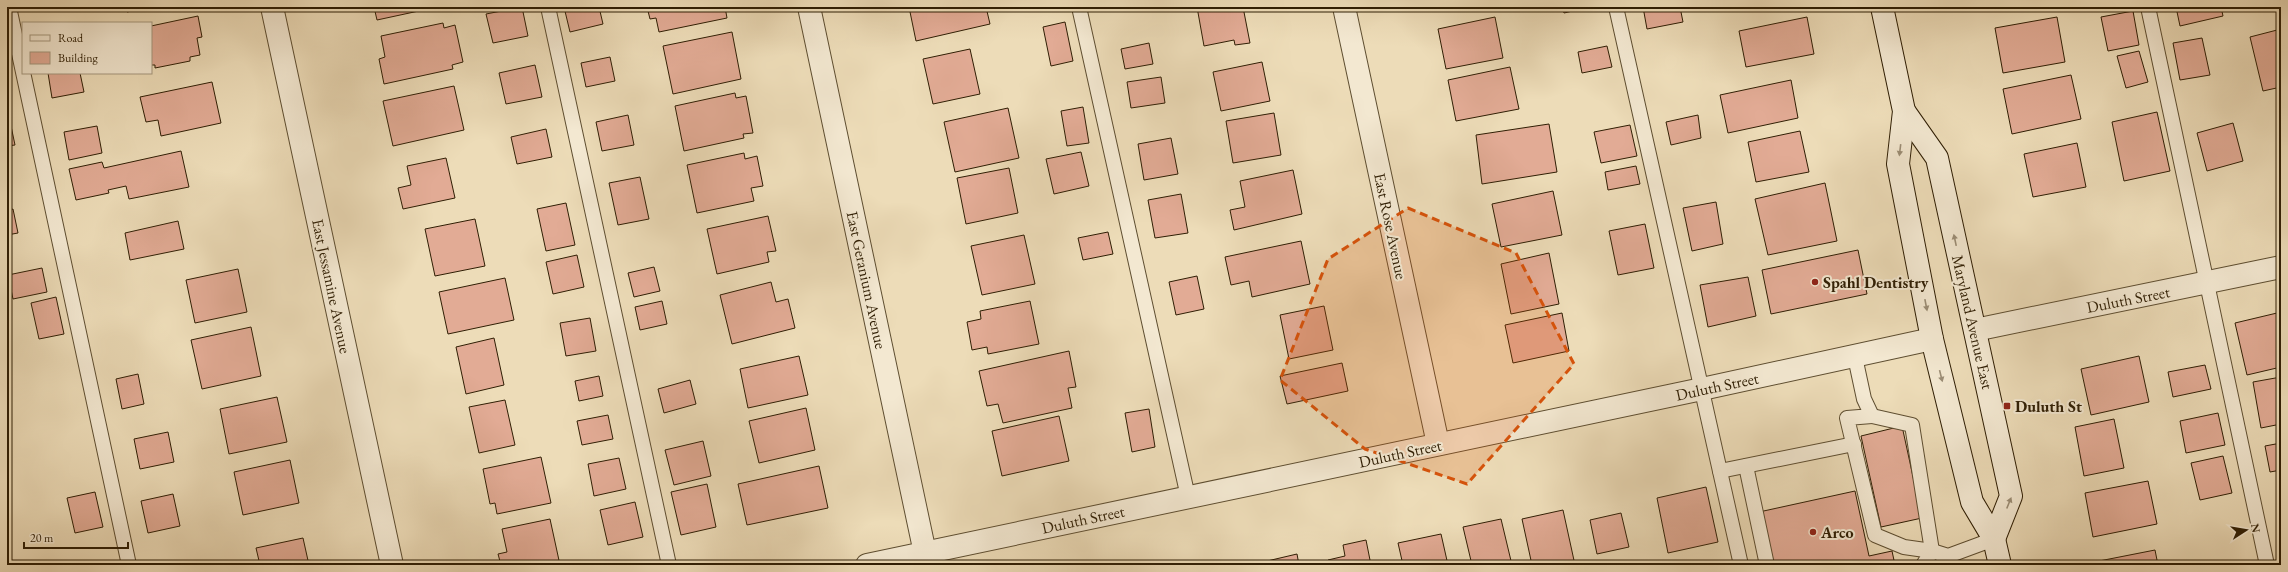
<svg xmlns="http://www.w3.org/2000/svg" width="2288" height="572" font-family="'EB Garamond',serif">
	<rect width="100%" height="100%" fill="#eddcb8"/>
	<filter id="stains"><feTurbulence type="fractalNoise" baseFrequency=".005" numOctaves="4"/><feColorMatrix values="0 0 0 0 .2 0 0 0 0 .09 0 0 0 0 .02 0 0 0 .5 -.17"/></filter>
	<radialGradient id="worn" r=".72"><stop offset=".6" stop-color="#630" stop-opacity="0"/><stop offset="1" stop-color="#630" stop-opacity=".3"/></radialGradient>
	<g fill="#e2ab95" stroke="#2f1e04">
		<polygon points="126,7 151,7 127,12"/>
		<polygon points="374,7 428,7 428,9 377,20"/>
		<polygon points="522,7 528,36 493,43 486,14"/>
		<polygon points="564,7 599,7 603,24 570,32"/>
		<polygon points="647,7 725,7 727,18 659,32 656,18 650,19"/>
		<polygon points="909,7 986,7 990,24 916,41"/>
		<polygon points="1197,7 1243,7 1250,43 1235,45 1234,40 1204,46"/>
		<polygon points="1562,7 1590,7 1564,13"/>
		<polygon points="1643,7 1680,7 1683,22 1647,29"/>
		<polygon points="2176,7 2221,7 2223,16 2180,26"/>
		<polygon points="2133,11 2139,45 2108,51 2101,17"/>
		<polygon points="198,16 202,37 197,38 200,55 190,57 190,61 155,68 155,65 151,65 151,26"/>
		<polygon points="1495,17 1503,58 1446,69 1438,29"/>
		<polygon points="1807,17 1814,54 1746,67 1739,31"/>
		<polygon points="2057,17 2065,62 2003,73 1995,28"/>
		<polygon points="1065,22 1073,61 1051,66 1043,27"/>
		<polygon points="443,23 444,28 455,25 463,62 452,65 453,69 384,84 379,59 385,57 381,36"/>
		<polygon points="2281,29 2281,87 2263,91 2250,37"/>
		<polygon points="732,32 741,79 673,94 663,46"/>
		<polygon points="2202,38 2210,75 2180,80 2173,43"/>
		<polygon points="1149,43 1153,64 1125,69 1121,49"/>
		<polygon points="1607,46 1612,67 1582,73 1578,52"/>
		<polygon points="970,49 980,94 933,104 923,59"/>
		<polygon points="2139,51 2148,82 2126,88 2117,56"/>
		<polygon points="610,57 615,81 586,87 581,63"/>
		<polygon points="1262,62 1270,101 1221,111 1213,72"/>
		<polygon points="535,65 542,97 506,104 499,73"/>
		<polygon points="1510,67 1519,109 1456,121 1448,80"/>
		<polygon points="48,73 80,73 84,92 52,98"/>
		<polygon points="2071,75 2081,119 2012,134 2003,89"/>
		<polygon points="1161,77 1165,103 1131,108 1127,82"/>
		<polygon points="1791,80 1798,118 1728,133 1720,95"/>
		<polygon points="212,82 221,123 161,136 158,120 146,122 140,97"/>
		<polygon points="454,86 464,130 393,146 383,101"/>
		<polygon points="735,93 736,98 746,96 753,133 743,134 744,138 684,151 675,106"/>
		<polygon points="1083,107 1089,143 1067,146 1061,111"/>
		<polygon points="1008,108 1019,158 955,172 944,122"/>
		<polygon points="2157,112 2170,171 2124,181 2112,122"/>
		<polygon points="1274,113 1281,155 1233,163 1226,121"/>
		<polygon points="628,115 634,145 602,151 596,122"/>
		<polygon points="1698,115 1701,138 1671,145 1666,122"/>
		<polygon points="2233,123 2243,161 2207,171 2197,133"/>
		<polygon points="1549,124 1557,172 1482,184 1476,135"/>
		<polygon points="1630,125 1637,156 1601,163 1594,132"/>
		<polygon points="11,126 15,145 7,146 7,127"/>
		<polygon points="97,126 102,153 69,160 64,132"/>
		<polygon points="546,129 552,157 517,164 511,137"/>
		<polygon points="1800,131 1809,172 1756,182 1748,142"/>
		<polygon points="1171,138 1178,174 1144,180 1138,144"/>
		<polygon points="2077,143 2086,187 2033,197 2024,154"/>
		<polygon points="181,151 189,187 129,199 126,186 108,190 109,193 76,200 69,169 102,162 104,168"/>
		<polygon points="1081,152 1089,186 1054,194 1046,159"/>
		<polygon points="744,153 745,159 757,156 763,186 751,188 754,201 697,213 687,165"/>
		<polygon points="446,158 455,198 403,209 398,188 411,185 407,166"/>
		<polygon points="1636,166 1640,184 1608,190 1605,172"/>
		<polygon points="1009,168 1018,213 966,224 957,178"/>
		<polygon points="1293,170 1302,214 1234,230 1230,210 1245,207 1240,181"/>
		<polygon points="640,177 649,219 618,225 609,183"/>
		<polygon points="1825,183 1837,241 1768,255 1755,199"/>
		<polygon points="1553,191 1562,235 1501,247 1492,204"/>
		<polygon points="1181,194 1188,233 1155,238 1148,200"/>
		<polygon points="1716,202 1723,244 1692,251 1683,208"/>
		<polygon points="566,203 575,245 546,251 537,209"/>
		<polygon points="13,209 18,233 7,235 7,211"/>
		<polygon points="768,216 776,251 767,252 769,262 717,274 707,229"/>
		<polygon points="475,219 485,266 435,276 425,229"/>
		<polygon points="178,221 184,249 130,260 125,233"/>
		<polygon points="1645,224 1654,268 1618,275 1609,231"/>
		<polygon points="1108,232 1113,254 1083,260 1078,238"/>
		<polygon points="1024,235 1035,284 982,295 971,246"/>
		<polygon points="1301,241 1310,284 1252,297 1249,281 1231,285 1225,257"/>
		<polygon points="1858,250 1867,294 1771,314 1762,270"/>
		<polygon points="1549,253 1559,304 1511,314 1501,264"/>
		<polygon points="577,255 584,287 553,294 546,262"/>
		<polygon points="654,267 660,291 634,297 628,273"/>
		<polygon points="42,268 47,292 13,299 8,275"/>
		<polygon points="238,269 247,312 195,323 186,280"/>
		<polygon points="1197,276 1204,309 1176,315 1169,282"/>
		<polygon points="1748,277 1756,316 1708,327 1700,285"/>
		<polygon points="505,278 514,320 448,334 439,292"/>
		<polygon points="771,282 776,302 788,299 795,328 732,344 720,295"/>
		<polygon points="56,297 64,334 39,339 31,303"/>
		<polygon points="662,301 667,324 640,330 635,307"/>
		<polygon points="1030,301 1039,344 988,354 987,347 972,350 967,322 981,319 980,311"/>
		<polygon points="1324,306 1333,350 1289,359 1280,315"/>
		<polygon points="1562,313 1569,351 1513,363 1505,325"/>
		<polygon points="2277,313 2281,330 2281,367 2247,375 2235,323"/>
		<polygon points="590,318 596,351 566,356 560,323"/>
		<polygon points="251,327 261,376 202,389 191,340"/>
		<polygon points="494,338 504,385 466,394 456,347"/>
		<polygon points="1069,351 1076,387 1068,388 1072,408 1003,423 998,404 987,406 979,371"/>
		<polygon points="799,356 808,395 748,408 740,369"/>
		<polygon points="2139,356 2149,402 2091,415 2081,369"/>
		<polygon points="1342,363 1348,391 1287,404 1280,376"/>
		<polygon points="2205,365 2211,389 2173,397 2168,372"/>
		<polygon points="138,374 144,404 122,409 116,379"/>
		<polygon points="599,376 603,396 579,401 575,381"/>
		<polygon points="2281,377 2281,424 2261,428 2253,382"/>
		<polygon points="690,380 696,404 664,413 658,389"/>
		<polygon points="277,397 287,442 229,454 220,409"/>
		<polygon points="505,400 515,445 479,453 469,407"/>
		<polygon points="806,408 815,450 759,463 749,421"/>
		<polygon points="1149,409 1155,447 1132,452 1125,413"/>
		<polygon points="2218,413 2225,445 2186,453 2180,421"/>
		<polygon points="608,415 613,439 582,445 577,421"/>
		<polygon points="1059,416 1069,461 1002,476 992,431"/>
		<polygon points="2114,419 2124,468 2084,476 2075,427"/>
		<polygon points="1902,426 1922,518 1881,527 1861,436"/>
		<polygon points="168,432 174,462 140,469 134,439"/>
		<polygon points="703,441 711,476 674,485 665,450"/>
		<polygon points="2281,443 2281,470 2270,472 2265,446"/>
		<polygon points="2223,456 2232,493 2200,500 2191,463"/>
		<polygon points="541,457 551,503 497,514 495,503 490,504 483,469"/>
		<polygon points="619,458 626,489 594,496 588,464"/>
		<polygon points="290,460 299,503 243,515 234,472"/>
		<polygon points="819,466 828,508 747,525 738,484"/>
		<polygon points="2148,481 2157,524 2093,537 2085,493"/>
		<polygon points="707,484 716,527 681,535 671,492"/>
		<polygon points="1706,487 1718,542 1668,553 1657,498"/>
		<polygon points="1855,491 1869,556 1892,551 1895,565 1770,565 1759,512"/>
		<polygon points="95,492 103,527 75,533 67,498"/>
		<polygon points="173,494 180,526 148,533 141,501"/>
		<polygon points="635,502 643,537 608,545 600,510"/>
		<polygon points="1563,510 1575,565 1532,565 1522,519"/>
		<polygon points="1621,513 1629,547 1597,554 1590,520"/>
		<polygon points="550,519 560,565 501,565 498,554 507,552 502,529"/>
		<polygon points="1501,519 1512,565 1472,565 1463,527"/>
		<polygon points="1441,534 1448,565 1403,565 1398,543"/>
		<polygon points="303,538 309,565 260,565 256,548"/>
		<polygon points="1366,540 1371,565 1329,565 1328,560 1345,556 1343,545"/>
		<polygon points="2155,550 2158,565 2089,565 2089,563"/>
		<polygon points="1297,554 1299,565 1263,565 1263,562"/>
	</g>
	<g fill="none" stroke-linecap="round" stroke-linejoin="round">
		<g stroke="#5e4e31" stroke-width="16">
			<g id="lane">
				<polyline points="9,7 129,565"/>
				<polyline points="548,7 669,565"/>
				<polyline points="1079,7 1188,497"/>
				<polyline points="1616,7 1741,565"/>
				<polyline points="2148,7 2267,565"/>
				<polyline points="1855,357 1864,399 1872,416 1847,418 1875,535 1904,547 1932,551 1948,556 1994,539"/>
				<polyline points="1872,416 1912,425 1932,551 1923,565"/>
				<polyline points="1746,466 1767,565"/>
				<polyline points="1720,471 1854,444"/>
			</g>
		</g>
		<g stroke="#5e4e31" stroke-width="24">
			<g id="street">
				<polyline points="272,7 392,565"/>
				<polyline points="809,7 925,553"/>
				<polyline points="1344,7 1438,444"/>
				<polyline points="1975,330 2281,267"/>
				<polyline points="867,565 1702,389 1932,339"/>
			</g>
		</g>
		<g stroke="#2f1e04" stroke-width="24">
			<g id="secondary">
				<polyline points="1882,7 1904,111 1898,164 1932,339 1972,502 1994,539 2000,565"/>
				<polyline points="1904,111 1937,158 2011,496 1994,539"/>
			</g>
		</g>
		<use href="#lane" stroke="#f3e8d1" stroke-width="14"/>
		<use href="#street" stroke="#f3e8d1" stroke-width="22"/>
		<use href="#secondary" stroke="#f3e8d1" stroke-width="22"/>
	</g>
	<defs><path id="oneway-solid" d="M-6-.8H1V-3.2L6.5 0L1 3.2V.8H-6Z"/></defs>
	<g fill="#9b8d75">
		<use href="#oneway-solid" transform="translate(1900 150) rotate(97)"/>
		<use href="#oneway-solid" transform="translate(1955 240) rotate(-102)"/>
		<use href="#oneway-solid" transform="translate(1926 305) rotate(79)"/>
		<use href="#oneway-solid" transform="translate(1941 376) rotate(76)"/>
		<use href="#oneway-solid" transform="translate(2009 503) rotate(-68)"/>
	</g>
	<path fill="#d6530b" fill-opacity="0.2" stroke="#d6530b" stroke-width="3" stroke-dasharray="8 5" stroke-linejoin="round" d="M1408,208L1516,253L1574,364L1467,484L1365,449L1280,380L1328,259Z"/>
	<g fill="#8f2418" stroke="#f3e8d1" stroke-width="1.5">
		<circle cx="1815" cy="282" r="4"/>
		<rect x="2003" y="402" width="8" height="8" rx="2"/>
		<circle cx="1813" cy="532" r="4"/>
	</g>
	<g text-anchor="middle" stroke-width="4" stroke-linejoin="round" paint-order="stroke">
		<g font-size="16" fill="#2f1e04" stroke="#f3e8d1">
			<text transform="translate(1391 226) rotate(78)" y="6">East Rose Avenue</text>
			<text transform="translate(867 280) rotate(78)" y="6">East Geranium Avenue</text>
			<text transform="translate(332 286) rotate(78)" y="6">East Jessamine Avenue</text>
			<text transform="translate(2128 299) rotate(-11)" y="6">Duluth Street</text>
			<text transform="translate(1973 322) rotate(77)" y="6">Maryland Avenue East</text>
			<text transform="translate(1717 386) rotate(-12)" y="6">Duluth Street</text>
			<text transform="translate(1400 453) rotate(-12)" y="6">Duluth Street</text>
			<text transform="translate(1083 519) rotate(-12)" y="6">Duluth Street</text>
		</g>
		<g font-size="16" font-weight="bold" fill="#2f1e04" stroke="#f3e8d1" text-anchor="start">
			<text x="1823" y="288">Spahl Dentistry</text>
			<text x="2015" y="412">Duluth St</text>
			<text x="1821" y="538">Arco</text>
		</g>
	</g>
	<rect width="2288" height="572" fill="none" stroke="#eddcb8" stroke-width="24"/>
	<rect x="8" y="8" width="2272" height="556" fill="none" stroke="#2f1e04" stroke-width="2"/>
	<rect x="12" y="12" width="2264" height="548" fill="none" stroke="#2f1e04"/>
	<rect x="22" y="22" width="130" height="52" fill="#f3e8d1" stroke="#a5977f"/>
	<rect x="30" y="35" width="20" height="6" fill="#f3e8d1" stroke="#a5977f"/>
	<text x="58" y="42" font-size="12" fill="#2f1e04">Road</text>
	<rect x="30" y="52" width="20" height="12" fill="#e2ab95" stroke="#a5977f"/>
	<text x="58" y="62" font-size="12" fill="#2f1e04">Building</text>
	<g transform="translate(2246 530) rotate(78)" stroke="#f3e8d1" stroke-width="3" paint-order="stroke">
	<path d="M0-3L7 15L0 10L-7 15Z" fill="#2f1e04"/>
	<text y="-6" font-size="11" font-weight="bold" text-anchor="middle" fill="#2f1e04">N</text>
	</g>
	<path d="M24 542v6h104v-6" fill="none" stroke="#2f1e04" stroke-width="2"/>
	<text x="30" y="542" font-size="12" fill="#2f1e04" stroke="#f3e8d1" stroke-width="3" paint-order="stroke">20 m</text>
	<rect width="100%" height="100%" filter="url(#stains)"/>
	<rect width="100%" height="100%" fill="url(#worn)"/>
</svg>
